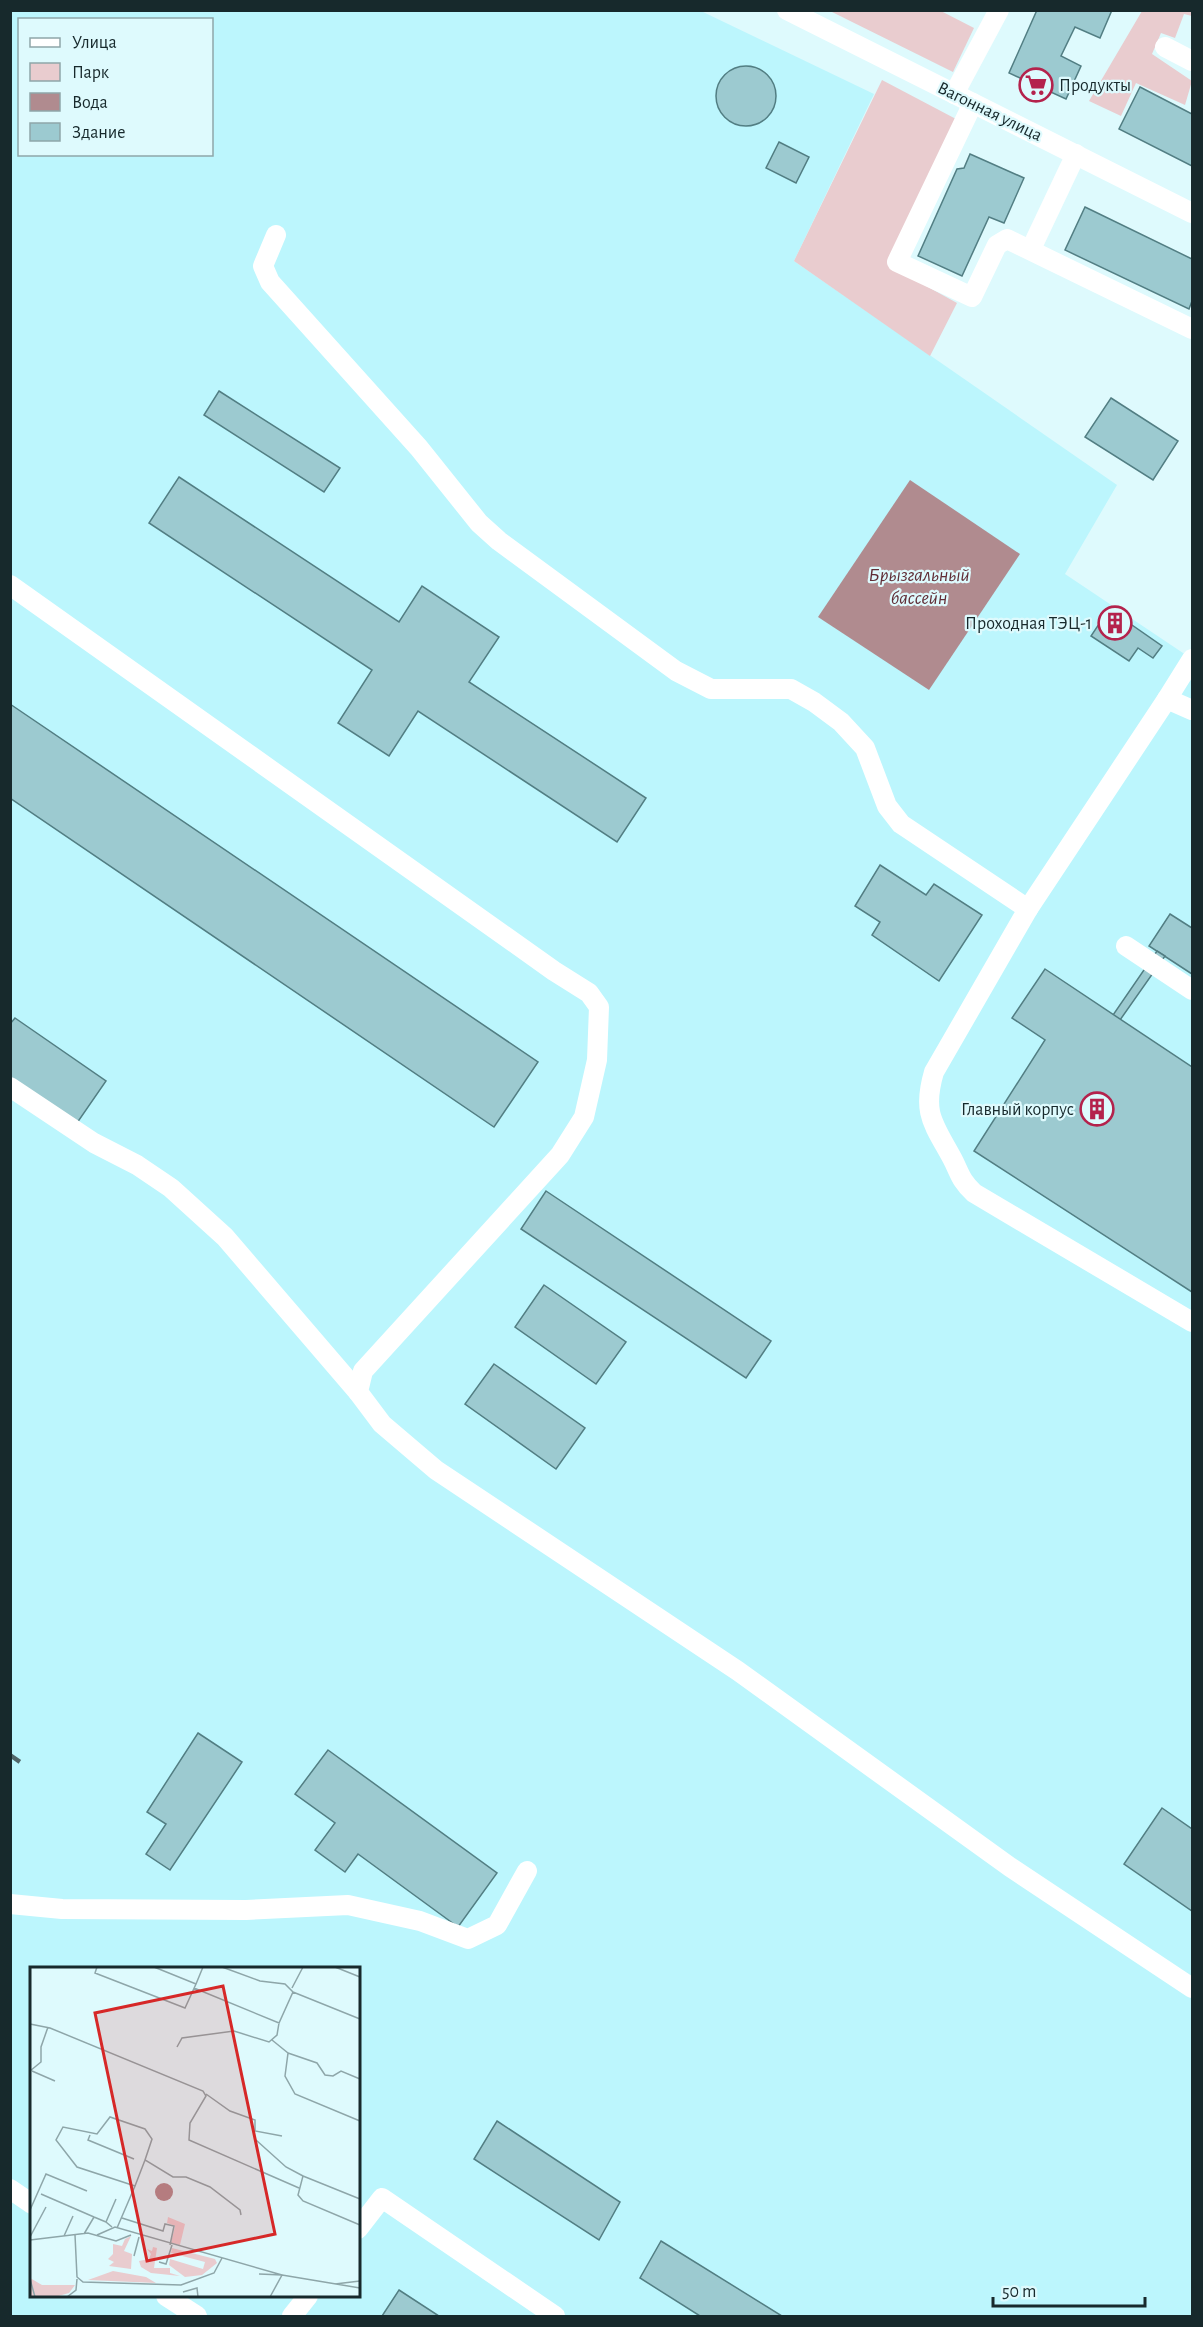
<svg xmlns="http://www.w3.org/2000/svg" width="1203" height="2327" font-family="'Alegreya Sans',sans-serif">
	<rect width="100%" height="100%" fill="#defafd"/>
	<path fill="#bcf6fd" fill-rule="evenodd" d="M11,11H701L874,94L794,261L1117,485L1065,574L1192,659V2316H11ZM20,20H212V154H20ZM32,1968H358V2296H32Z"/>
	<g fill="#e9cccf">
		<polygon points="830,11 941,11 974,28 953,72"/>
		<polygon points="1142,11 1192,11 1192,16 1184,14 1175,38 1161,33 1152,54 1192,81 1185,105 1136,83 1121,116 1089,101"/>
		<polygon points="882,80 956,119 890,266 957,303 930,356 794,261"/>
	</g>
	<polygon fill="#b08b8f" points="910,480 1020,554 929,690 818,617"/>
	<g fill="#9ccad0" stroke="#527e83" stroke-width="1.5">
		<polygon points="1037,10 1112,10 1100,38 1075,27 1061,56 1081,66 1066,99 1009,73"/>
		<circle cx="746" cy="96" r="30"/>
		<polygon points="1140,87 1192,114 1192,166 1119,129"/>
		<polygon points="779,142 809,157 796,183 766,168"/>
		<polygon points="970,154 1024,178 1004,223 989,217 962,276 918,256 957,169 964,168"/>
		<polygon points="1085,207 1192,259 1192,301 1189,309 1065,250"/>
		<polygon points="219,391 340,468 324,492 204,415"/>
		<polygon points="1111,398 1178,441 1153,480 1085,437"/>
		<polygon points="179,477 399,622 422,586 499,637 469,682 646,798 617,842 418,711 389,756 338,723 372,670 149,523"/>
		<polygon points="1109,609 1162,646 1153,658 1138,648 1129,661 1091,636"/>
		<polygon points="10,704 538,1062 494,1127 10,798"/>
		<polygon points="880,865 926,895 934,884 982,915 939,981 872,935 880,922 855,906"/>
		<polygon points="1170,914 1192,928 1192,974 1149,946"/>
		<polygon points="1157,951 1165,956 1120,1020 1113,1015"/>
		<polygon points="1045,969 1192,1067 1192,1292 974,1151 1045,1040 1012,1018"/>
		<polygon points="15,1018 106,1081 77,1123 10,1077 10,1024"/>
		<polygon points="546,1191 771,1341 746,1378 521,1229"/>
		<polygon points="544,1285 626,1342 596,1384 515,1327"/>
		<polygon points="494,1364 585,1428 556,1469 465,1404"/>
		<polygon points="198,1733 242,1762 170,1870 146,1854 166,1824 147,1812"/>
		<polygon points="328,1750 497,1873 458,1927 358,1854 345,1872 315,1850 335,1823 295,1794"/>
		<polygon points="1162,1808 1192,1829 1192,1911 1124,1864"/>
		<polygon points="497,2121 620,2202 599,2240 474,2159"/>
		<polygon points="661,2241 782,2316 700,2316 640,2278"/>
		<polygon points="399,2290 439,2316 382,2316"/>
	</g>
	<g fill="none" stroke-linecap="round" stroke-linejoin="round">
		<g stroke="#fff" stroke-width="20">
			<polyline points="787,10 1192,213"/>
			<polyline points="1165,47 1192,61"/>
			<polyline points="954,94 999,10"/>
			<polyline points="973,103 897,262 972,297 997,245 1007,239 1192,329"/>
			<path d="M276,235L263,266L270,282L419,448L479,523L499,541L676,671L711,689H791L814,702L841,722L865,748L887,806L901,824L1028,909L934,1072C922,1113 933,1123 952,1158C960,1173 960,1180 974,1193L1192,1322"/>
			<polyline points="1031,249 1076,154"/>
			<polyline points="10,585 554,971 589,993 599,1007 597,1060 584,1117 560,1155 363,1371 358,1392 382,1424 436,1470 738,1671 1010,1867 1192,1988"/>
			<polyline points="1192,659 1167,699 1192,710"/>
			<polyline points="1028,909 1167,699"/>
			<polyline points="1126,946 1192,990"/>
			<polyline points="10,1087 94,1143 137,1165 171,1188 225,1237 358,1392"/>
			<polyline points="10,1904 62,1909 246,1910 348,1905 420,1921 468,1939 497,1925 527,1871"/>
			<polyline points="10,2189 32,2204"/>
			<polyline points="358,2229 382,2198 555,2316"/>
			<polyline points="166,2296 197,2316"/>
			<polyline points="292,2316 308,2296"/>
		</g>
		<polyline stroke="#52676a" stroke-width="4.5" stroke-dasharray="12 6" stroke-linecap="butt" points="10,1755 23,1764"/>
	</g>
	<defs>
		<g id="supermarket-ring" transform="scale(1.725)"><circle r="9.5" fill="#defafd" stroke="#b4224c" stroke-width="1.5"/><path d="M-6-5.5h2.5l.6 2H6L4.5 2H-2.5L-4.4-4H-6ZM-1.5 3.2a1.3 1.3 0 1 0 .1 0ZM3 3.2a1.3 1.3 0 1 0 .1 0Z" fill="#b4224c"/></g>
		<g id="building-ring" transform="scale(1.725)"><circle r="9.5" fill="#defafd" stroke="#b4224c" stroke-width="1.5"/><path d="M-4-6H4V6H1V3H-1V6H-4ZM-2.5-4.3h1.7v1.8h-1.7ZM.8-4.3h1.7v1.8H.8ZM-2.5-1h1.7V.8h-1.7ZM.8-1h1.7V.8H.8Z" fill="#b4224c"/></g>
	</defs>
	<g fill-rule="evenodd">
		<use href="#supermarket-ring" x="1036" y="85"/>
		<use href="#building-ring" x="1115" y="623"/>
		<use href="#building-ring" x="1097" y="1109"/>
	</g>
	<g text-anchor="middle" stroke-width="4.5" stroke-linejoin="round" paint-order="stroke">
		<g font-size="18" fill="#17292c" stroke="#defafd" text-anchor="end">
			<text x="1059" y="91" text-anchor="start">Продукты</text>
			<text x="1092" y="629">Проходная ТЭЦ-1</text>
			<text x="1074" y="1115">Главный корпус</text>
		</g>
		<g font-size="18" fill="#17292c" stroke="#defafd">
			<text transform="translate(990 111) rotate(26)" y="6">Вагонная улица</text>
		</g>
		<g font-size="20" font-style="italic" fill="#602d36" stroke="#defafd">
			<text x="919" y="581">Брызгальный<tspan x="919" dy="23">бассейн</tspan></text>
		</g>
	</g>
	<g transform="translate(30 1967)">
		<rect width="330" height="330" fill="#defafd"/>
		<path d="M138,250L155,257L150,278L141,276L145,259L137,256ZM101,269L94,284L102,287L101,302L79,299L84,295L78,292L83,287V277L92,279L95,272ZM123,280L127,281L124,301H140V306L150,309L121,306L111,300L109,294L119,292L121,287L117,282L122,284ZM142,281L185,292L187,296L172,308L155,310L139,298L140,292L173,302L175,295L141,286ZM83,304L116,310L126,316L58,313ZM0,311L12,318H45L39,326L25,330H0Z" fill="#e9cccf"/>
		<path d="M125 225a9 9 0 1 1 18 0a9 9 0 1 1-18 0Z" fill="#b08b8f"/>
		<path fill="none" stroke="#8ea6a9" stroke-width="1.5" d="M67,0L65,6L155,41L166,17M124,0L166,17L173,0M192,0L230,14L255,17L263,25M305,0L330,10M164,21L249,56L263,25L330,52M262,21L273,0M0,57L20,61L173,124L176,129L160,156L159,173L269,221M242,73L258,86L255,109L265,127L330,154M147,80L152,71L204,64L239,75L247,68L249,56M258,86L287,96L295,108L303,109L311,104L330,112M0,104L11,95V80L18,60M2,104L25,114M176,127L200,144L225,153V164L252,169M60,168L58,173L104,192M226,173L256,200L273,209L268,228L273,234L330,258M273,209L330,232M105,219L115,193M11,227L64,250M0,243L16,207L57,224M92,251L133,264L135,257L144,259L140,278M82,260L76,255L86,232M87,261L105,219L47,200L26,173L33,160L67,167L80,150L115,162L122,172L115,193L143,210H156L180,220L210,243L211,248M54,267L64,250L76,255M45,268L47,310L53,315L151,318L184,306L192,291M67,268L85,260L252,308L330,321M34,269L43,249M0,270L16,240M0,273L58,266L86,274L101,268M104,289L109,270M129,295L136,297L142,278M229,307L252,308L240,330M0,312L5,330M305,317L330,314M153,325L167,321L168,330M37,330L46,323L47,312"/>
		<path fill="#d62828" fill-opacity="0.15" stroke="#d62828" stroke-width="3" d="M193,19L245,267L117,294L65,46Z"/>
		<rect width="330" height="330" fill="none" stroke="#17292c" stroke-width="3"/>
	</g>
	<rect width="1203" height="2327" fill="none" stroke="#17292c" stroke-width="24"/>
	<rect x="18" y="18" width="195" height="138" fill="#defafd" stroke="#8ea6a9" stroke-width="1.5"/>
	<rect x="30" y="38" width="30" height="9" fill="#ffffff" stroke="#8ea6a9" stroke-width="1.5"/>
	<text x="72" y="48" font-size="18" fill="#17292c">Улица</text>
	<rect x="30" y="63" width="30" height="18" fill="#e9cccf" stroke="#8ea6a9" stroke-width="1.5"/>
	<text x="72" y="78" font-size="18" fill="#17292c">Парк</text>
	<rect x="30" y="93" width="30" height="18" fill="#b08b8f" stroke="#8ea6a9" stroke-width="1.5"/>
	<text x="72" y="108" font-size="18" fill="#17292c">Вода</text>
	<rect x="30" y="123" width="30" height="18" fill="#9ccad0" stroke="#8ea6a9" stroke-width="1.5"/>
	<text x="72" y="138" font-size="18" fill="#17292c">Здание</text>
	<path d="M993 2297v9h152v-9" fill="none" stroke="#17292c" stroke-width="3"/>
	<text x="1002" y="2297" font-size="18" fill="#17292c" stroke="#defafd" stroke-width="4.5" paint-order="stroke">50 m</text>
</svg>
